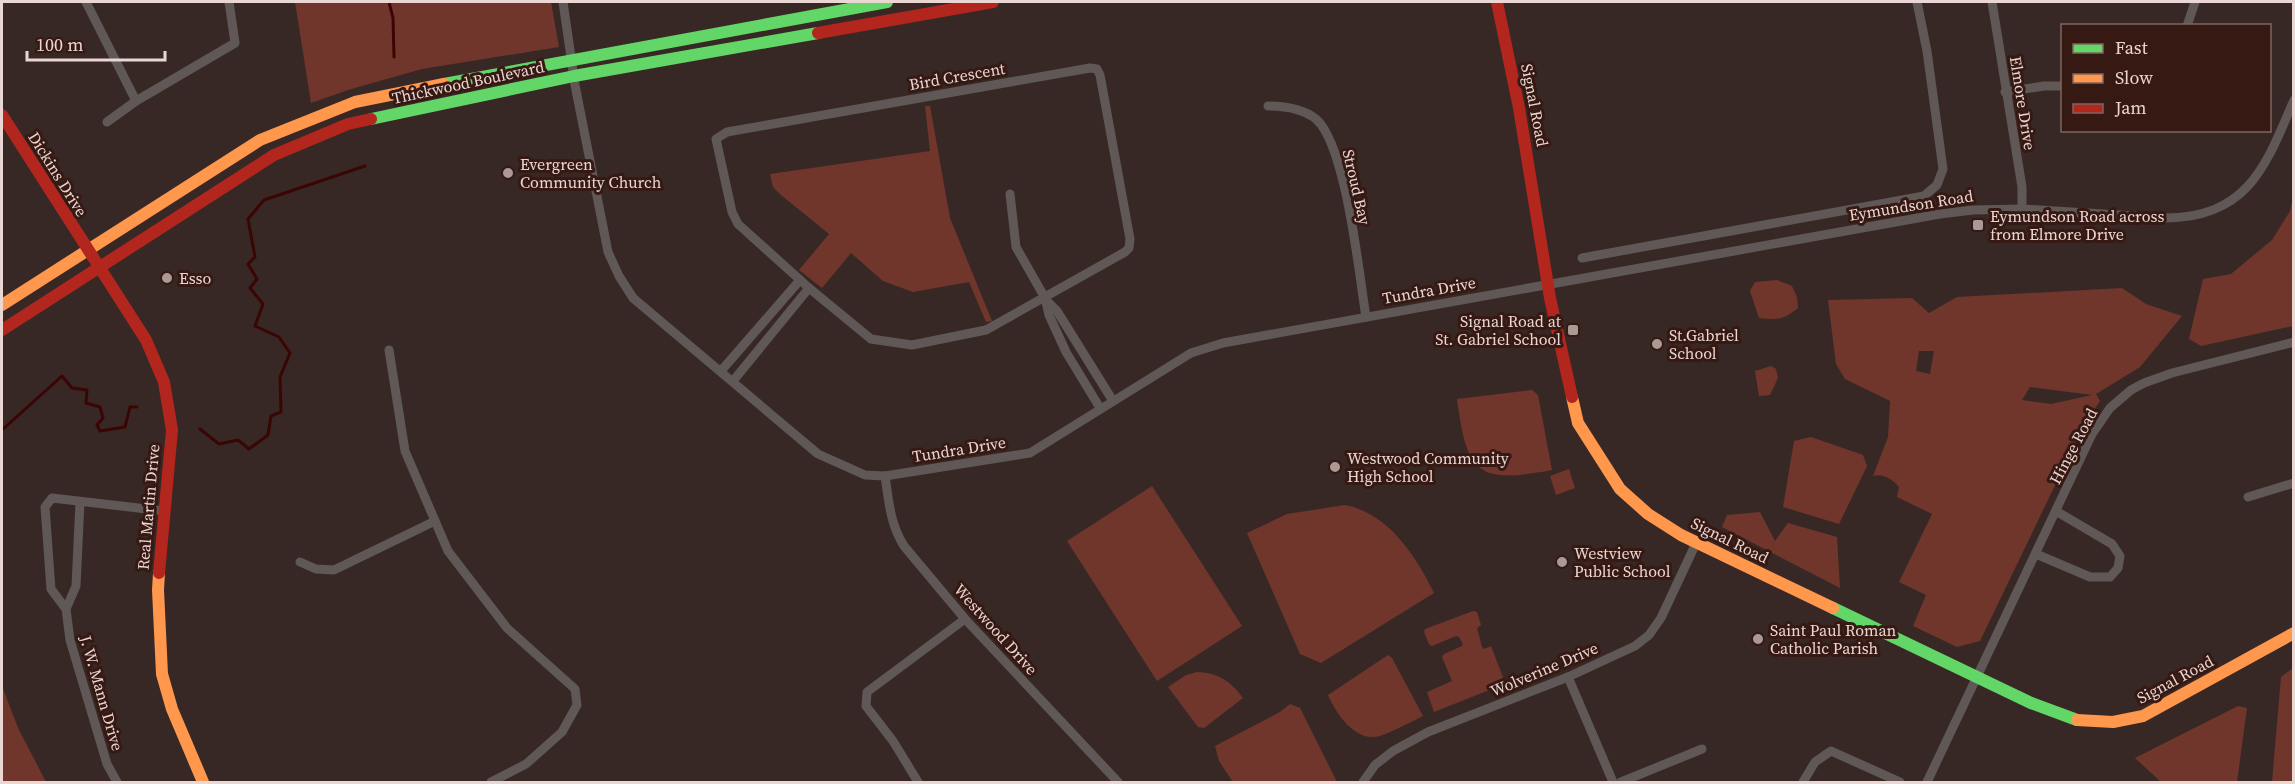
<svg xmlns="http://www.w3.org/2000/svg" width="2295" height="784" font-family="'Source Serif 4',serif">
	<rect width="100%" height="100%" fill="#382825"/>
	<g fill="#70362c" fill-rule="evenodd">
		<polygon points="295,2 551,2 559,47 422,69 348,90 311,103"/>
		<polygon points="925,106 930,106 950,218 992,321 986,322 969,282 913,292 883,281 851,253 822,288 799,270 829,234 781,195 773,187 770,174 930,151"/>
		<polygon points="2293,198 2293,326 2201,346 2189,339 2203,279 2231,274 2272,240 2290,211"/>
		<path d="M1777,280L1792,286L1797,297L1798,308C1783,320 1778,320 1759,318L1750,291L1755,282Z"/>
		<path d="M2122,288L2146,304L2182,316L2140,367L2096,394L2100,401L2085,423L1980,641L1957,647L1913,626L1926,595L1899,582L1932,514L1897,497L1899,487C1893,479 1882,473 1873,476L1888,437L1890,401L1845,379L1836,364L1828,300L1912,298L1929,313L1957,297ZM1919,351H1934L1930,374L1916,371ZM2030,387L2092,395L2051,404L2022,400Z"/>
		<polygon points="1771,366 1776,369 1778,378 1770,395 1759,396 1755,371"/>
		<path d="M1532,390L1538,395L1552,470C1477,484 1467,474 1457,399Z"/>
		<polygon points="1811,437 1863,455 1867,466 1839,524 1783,507 1794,441"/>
		<polygon points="1569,469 1575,488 1556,495 1550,476"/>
		<polygon points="1152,486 1242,626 1157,681 1067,541"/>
		<path d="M1345,505C1388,513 1416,556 1434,593L1321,663L1300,654L1247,533L1287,514Z"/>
		<polygon points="1760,512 1775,541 1788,523 1837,537 1840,588 1722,527 1727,515"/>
		<polygon points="1473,611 1477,612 1481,625 1477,628 1482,647 1484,649 1491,646 1504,680 1502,685 1434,712 1427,692 1452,681 1442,657 1444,654 1462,646 1463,644 1459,637 1456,636 1432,646 1429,644 1424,632 1425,629"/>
		<path d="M1388,655L1392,658L1423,716C1409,723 1394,731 1380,736C1355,743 1336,713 1328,695Z"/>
		<polygon points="2293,668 2293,782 2272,782 2281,677"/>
		<path d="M1197,672C1219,673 1230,681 1243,698L1204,728L1198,727L1168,687L1186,675Z"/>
		<polygon points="2,686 18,728 46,782 2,782"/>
		<polygon points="1290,704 1300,708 1337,782 1233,782 1219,761 1215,746 1280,712"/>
		<polygon points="2238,706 2247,708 2237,782 2161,782 2135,758"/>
	</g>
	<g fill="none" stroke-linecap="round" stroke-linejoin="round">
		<g stroke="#3a0503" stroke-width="3">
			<polyline points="389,2 393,18 394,57"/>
			<polyline points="200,429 219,444 238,440 249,449 268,435 271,416 281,412 280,377 290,353 279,337 255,326 263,304 250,288 257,279 248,264 255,257 248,219 264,200 365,166"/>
			<polyline points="2,430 62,376 72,388 87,390 86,403 100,407 103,418 97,425 100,431 125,427 130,407 137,407"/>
		</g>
		<g stroke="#5f5856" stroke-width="9">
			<polyline points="86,2 136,101"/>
			<path d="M563,2L575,85L608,252L619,276L633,298L818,454L865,475L885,476L1030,453L1191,353L1223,343L1940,214L1973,210L2022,209L2166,218C2249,217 2266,165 2294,100"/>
			<polyline points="1992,2 2022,187 2022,209"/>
			<polyline points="2187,26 2195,2"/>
			<polygon points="1090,68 1097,69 1100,75 1130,239 1129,248 1125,252 986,330 912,345 871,339 809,288 738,224 732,212 716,139 727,132"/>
			<polyline points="2005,92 2044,86 2062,86"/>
			<path d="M1268,106C1285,106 1302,108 1316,119C1346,145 1359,274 1366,317"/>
			<polyline points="107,122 136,101 235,43 229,2"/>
			<polyline points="1010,194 1016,247 1045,298 1049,315 1066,352 1100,408"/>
			<polyline points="1582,258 1924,196 1937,185 1943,169 1927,51 1917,2"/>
			<polyline points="1046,300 1057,311 1113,401"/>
			<polyline points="389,350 405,451 448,551 507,628 575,689 577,705 562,732 526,764 491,782"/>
			<polyline points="721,371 800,280"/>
			<polyline points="733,381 809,288"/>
			<path d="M885,476C889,502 890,524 904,546L965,619L1118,782"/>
			<polyline points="2248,497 2294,483"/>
			<polyline points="80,502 76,586 66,609 70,640 107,764 117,782"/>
			<polyline points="2036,554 2090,577 2110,577 2118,568 2120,556 2112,544 2056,511"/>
			<polyline points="300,562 316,569 334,570 435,521"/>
			<polyline points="66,609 51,589 45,507 52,498 164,511"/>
			<polyline points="1568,677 1613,782"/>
			<polyline points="918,782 893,741 866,706 867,692 965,619"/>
			<polyline points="1363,782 1375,765 1393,751 1428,732 1568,677 1635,646 1649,635 1661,618 1697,541"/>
			<polyline points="1621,782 1702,749"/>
			<polyline points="1803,782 1815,762 1831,751 1900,782"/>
			<polyline points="1927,782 2092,434 2110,408 2131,390 2144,383 2172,373 2294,342"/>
		</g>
		<g stroke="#63d668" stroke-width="12">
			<polyline points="444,84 887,2"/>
			<polyline points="371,119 574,76 818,33"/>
			<polyline points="1833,608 2031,703 2077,720"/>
		</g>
		<g stroke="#ff974d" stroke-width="12">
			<polyline points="2,305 260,140 355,102 444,84"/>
			<polyline points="1572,397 1578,423 1620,489 1648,514 1681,535 1833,608"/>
			<polyline points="159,573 158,590 162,674 172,709 203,782"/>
			<polyline points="2077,720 2113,722 2143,716 2294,633"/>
		</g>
		<g stroke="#b3261e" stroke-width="12">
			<polyline points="1497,2 1519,108 1550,298 1572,397"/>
			<polyline points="818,33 993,2"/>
			<polyline points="2,115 146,340 164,382 172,430 159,573"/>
			<polyline points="2,330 274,155 348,124 371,119"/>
		</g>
	</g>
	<g fill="#ac9995" stroke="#361913" stroke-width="2">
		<circle cx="508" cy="173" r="6"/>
		<rect x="1972" y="219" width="12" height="12" rx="3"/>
		<circle cx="167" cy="278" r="6"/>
		<rect x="1567" y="324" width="12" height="12" rx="3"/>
		<circle cx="1657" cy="344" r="6"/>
		<circle cx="1335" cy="467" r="6"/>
		<circle cx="1562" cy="562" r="6"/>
		<circle cx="1758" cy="639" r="6"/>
	</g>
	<g text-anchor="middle" stroke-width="6" stroke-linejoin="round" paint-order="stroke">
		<g font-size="16" fill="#ead6d2" stroke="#361913">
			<text transform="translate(957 76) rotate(-10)" y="6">Bird Crescent</text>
			<text transform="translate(468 82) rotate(-12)" y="6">Thickwood Boulevard</text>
			<text transform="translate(2023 103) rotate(81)" y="6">Elmore Drive</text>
			<text transform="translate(1535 105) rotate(79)" y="6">Signal Road</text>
			<text transform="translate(58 174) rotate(58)" y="6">Dickins Drive</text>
			<text transform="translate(1357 187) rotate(77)" y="6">Stroud Bay</text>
			<text transform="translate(1911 205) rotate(-9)" y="6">Eymundson Road</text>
			<text transform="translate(1429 290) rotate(-10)" y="6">Tundra Drive</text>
			<text transform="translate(2073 446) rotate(-62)" y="6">Hinge Road</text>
			<text transform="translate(959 449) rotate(-9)" y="6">Tundra Drive</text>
			<text transform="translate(148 507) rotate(-85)" y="6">Real Martin Drive</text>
			<text transform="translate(1730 540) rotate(26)" y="6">Signal Road</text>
			<text transform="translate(996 629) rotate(48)" y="6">Westwood Drive</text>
			<text transform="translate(1544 669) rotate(-23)" y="6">Wolverine Drive</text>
			<text transform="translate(2175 679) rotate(-28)" y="6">Signal Road</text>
			<text transform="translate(102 693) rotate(74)" y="6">J. W. Mann Drive</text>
		</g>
		<g font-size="16" fill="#ead6d2" stroke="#361913" text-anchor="start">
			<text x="520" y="170">Evergreen<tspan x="520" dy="18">Community Church</tspan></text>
			<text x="1990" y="222">Eymundson Road across<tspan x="1990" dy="18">from Elmore Drive</tspan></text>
			<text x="179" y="284">Esso</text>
			<text x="1561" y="327" text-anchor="end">Signal Road at<tspan x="1561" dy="18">St. Gabriel School</tspan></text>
			<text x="1669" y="341">St.Gabriel<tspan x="1669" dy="18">School</tspan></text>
			<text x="1347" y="464">Westwood Community<tspan x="1347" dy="18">High School</tspan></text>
			<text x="1574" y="559">Westview<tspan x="1574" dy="18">Public School</tspan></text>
			<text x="1770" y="636">Saint Paul Roman<tspan x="1770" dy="18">Catholic Parish</tspan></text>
		</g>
	</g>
	<rect width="2295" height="784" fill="none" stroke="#ead6d2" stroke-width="6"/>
	<rect x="2061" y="24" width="210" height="108" fill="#361913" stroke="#7e655f" stroke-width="1.5"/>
	<rect x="2073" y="44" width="30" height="9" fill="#63d668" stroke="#7e655f" stroke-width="1.5"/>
	<text x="2115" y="54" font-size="18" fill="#ead6d2">Fast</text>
	<rect x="2073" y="74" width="30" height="9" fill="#ff974d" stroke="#7e655f" stroke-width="1.5"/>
	<text x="2115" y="84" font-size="18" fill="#ead6d2">Slow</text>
	<rect x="2073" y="104" width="30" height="9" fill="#b3261e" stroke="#7e655f" stroke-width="1.5"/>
	<text x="2115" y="114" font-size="18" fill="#ead6d2">Jam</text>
	<path d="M27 51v9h138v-9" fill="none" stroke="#ead6d2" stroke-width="3"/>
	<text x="36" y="51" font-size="18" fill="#ead6d2" stroke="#361913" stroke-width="4.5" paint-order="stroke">100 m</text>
</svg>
